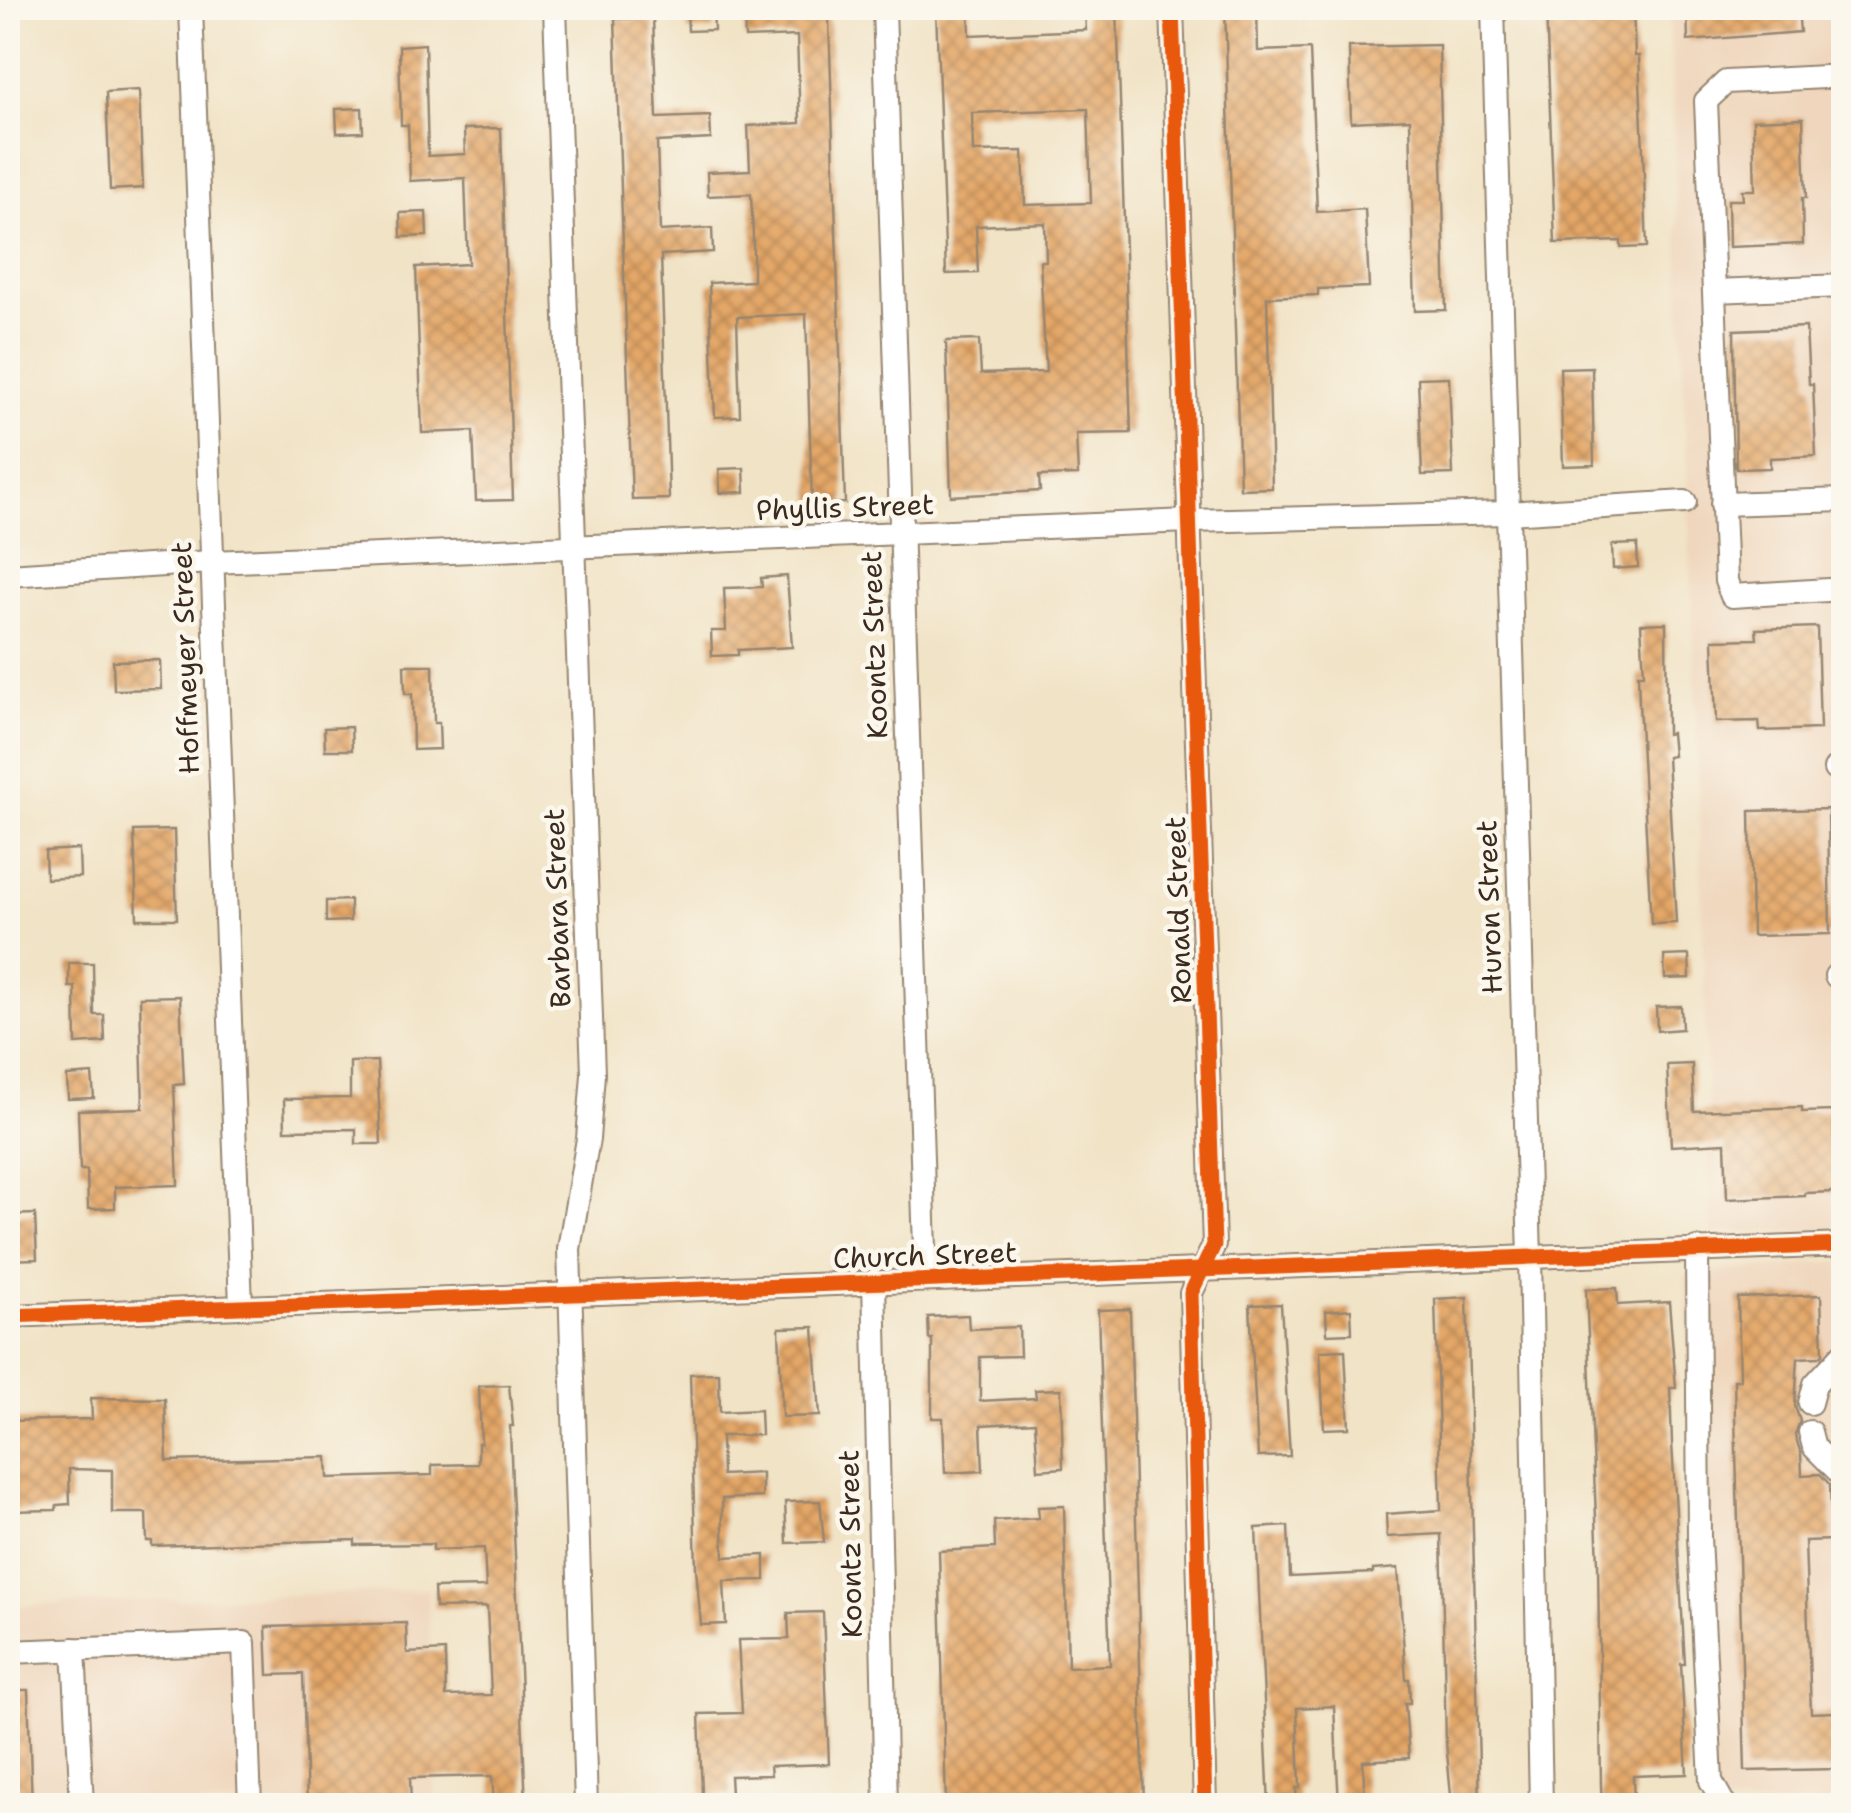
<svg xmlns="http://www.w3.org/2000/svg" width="1851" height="1813" font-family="'Shantell Sans',sans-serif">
	<defs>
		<pattern id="building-cross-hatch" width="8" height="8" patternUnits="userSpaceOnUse" patternTransform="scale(2.5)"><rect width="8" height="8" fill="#e4a768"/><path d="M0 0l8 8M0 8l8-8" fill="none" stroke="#ba8855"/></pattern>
	</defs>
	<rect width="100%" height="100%" fill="#fbf7ec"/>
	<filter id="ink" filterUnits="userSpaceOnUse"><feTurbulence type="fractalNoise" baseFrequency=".01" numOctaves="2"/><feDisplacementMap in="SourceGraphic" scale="20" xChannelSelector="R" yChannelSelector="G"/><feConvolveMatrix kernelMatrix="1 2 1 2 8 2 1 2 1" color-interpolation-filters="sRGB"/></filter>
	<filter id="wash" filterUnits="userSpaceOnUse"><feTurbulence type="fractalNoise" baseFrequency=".0048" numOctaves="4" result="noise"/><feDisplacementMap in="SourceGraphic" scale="40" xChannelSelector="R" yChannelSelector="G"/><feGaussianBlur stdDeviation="2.25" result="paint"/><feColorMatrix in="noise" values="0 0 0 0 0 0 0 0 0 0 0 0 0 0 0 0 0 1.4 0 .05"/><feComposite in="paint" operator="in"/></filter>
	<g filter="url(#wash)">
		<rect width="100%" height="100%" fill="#f1e3c6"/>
		<g fill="#efd6bc">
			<polygon points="1669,8 1843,8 1843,1229 1711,1233 1696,708"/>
			<polygon points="1843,1261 1843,1805 1704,1805 1685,1274"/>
			<polygon points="428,1590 435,1805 8,1805 8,1606"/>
		</g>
		<g id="blocks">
			<g fill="url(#building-cross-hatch)" fill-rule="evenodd">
				<polygon points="687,8 713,8 714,30 688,31"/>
				<polygon points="795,8 828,8 829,20 845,503 812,504 806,314 737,317 740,416 715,417 709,283 753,281 753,236 751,194 708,196 707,172 750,170 748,126 800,123 797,36 745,38 744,14 795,12"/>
				<path d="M969,8L970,35L1086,30L1085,8H1117L1131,433L1076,434L1078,475L1039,476L1040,491L951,496L946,341L979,340L981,374L1046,372L1040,261H1046L1045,223L976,226L978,273L946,274L936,9ZM1088,109L1091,203L1025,205L1023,151L973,152L972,113Z"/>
				<polygon points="1225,8 1257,8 1258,51 1310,49 1317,212 1365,209 1369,287 1318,289 1318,295 1267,297 1272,488 1240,489"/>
				<polygon points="1546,8 1633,8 1635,56 1639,56 1647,247 1621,248 1621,241 1555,243"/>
				<polygon points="1687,8 1798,8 1800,32 1688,41"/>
				<polygon points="653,18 657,118 710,116 711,139 657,142 660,231 712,228 713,252 661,255 669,499 632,500 615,19"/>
				<polygon points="425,44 428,156 465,154 464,129 501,128 513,500 476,501 473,431 422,433 416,267 468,264 465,178 410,181 408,125 401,125 399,46"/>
				<polygon points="1439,45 1446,310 1415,311 1410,119 1351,122 1349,47"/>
				<polygon points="139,90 143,188 110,190 106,92"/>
				<polygon points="362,108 363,132 337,133 336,109"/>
				<polygon points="1803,118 1806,198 1802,198 1803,244 1729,247 1728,200 1743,200 1742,190 1755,190 1753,120"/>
				<polygon points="426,212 427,236 401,237 400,213"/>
				<polygon points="1806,327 1809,384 1813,384 1816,456 1770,458 1770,468 1736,469 1734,330"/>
				<polygon points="1592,367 1594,465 1563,466 1560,368"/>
				<polygon points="1449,377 1453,474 1422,475 1418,378"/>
				<polygon points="744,468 745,492 720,493 719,469"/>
				<polygon points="1637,544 1638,567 1613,569 1612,545"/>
				<polygon points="787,576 792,647 738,650 738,655 712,656 711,631 726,631 724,588 762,587 761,578"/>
				<polygon points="1666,623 1667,734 1671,733 1673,756 1667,757 1676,923 1651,924 1639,703 1638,674 1644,674 1641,624"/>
				<polygon points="1817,627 1820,729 1760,731 1759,721 1716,722 1713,640 1757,639 1756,629"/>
				<polygon points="160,660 161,689 114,690 113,661"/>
				<polygon points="404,665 433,665 434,723 439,723 440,749 413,750 412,694 405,694"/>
				<polygon points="351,727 352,750 325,750 324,728"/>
				<polygon points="1828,809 1830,934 1752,936 1750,811"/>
				<polygon points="174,830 177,919 137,919 134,831"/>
				<polygon points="79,849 80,877 46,879 45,851"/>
				<polygon points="350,900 350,921 326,922 326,901"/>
				<polygon points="1689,955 1690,978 1665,979 1664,956"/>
				<polygon points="69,963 93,963 94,1015 104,1015 105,1042 76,1044 75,987 69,987"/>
				<polygon points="180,996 184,1084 174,1085 178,1185 115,1187 115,1208 88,1209 87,1170 80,1170 78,1110 143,1108 140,997"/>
				<polygon points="1681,1006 1682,1029 1657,1031 1656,1007"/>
				<polygon points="377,1061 381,1144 356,1144 356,1129 285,1130 284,1099 350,1098 350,1062"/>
				<polygon points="1692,1064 1694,1111 1802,1107 1802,1112 1833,1111 1836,1192 1805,1193 1805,1196 1727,1199 1725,1143 1671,1146 1667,1065"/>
				<polygon points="92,1074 94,1098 68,1099 67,1076"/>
				<polygon points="35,1214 37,1259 8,1260 8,1215"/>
				<polygon points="1617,1288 1618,1305 1669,1302 1676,1388 1670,1388 1672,1443 1685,1664 1681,1664 1687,1774 1633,1776 1634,1806 1602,1806 1601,1785 1598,1563 1586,1289"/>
				<polygon points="1821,1295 1823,1354 1819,1357 1798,1358 1795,1406 1800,1421 1795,1435 1801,1454 1802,1475 1820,1474 1830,1485 1832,1540 1805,1541 1811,1713 1835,1712 1836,1769 1745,1771 1734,1380 1740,1380 1738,1298"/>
				<polygon points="1467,1297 1480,1806 1452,1806 1446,1742 1441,1534 1387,1537 1386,1514 1441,1510 1435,1299"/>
				<polygon points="1281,1304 1290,1456 1258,1457 1250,1305"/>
				<polygon points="1130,1309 1144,1806 946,1806 939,1551 995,1548 994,1521 1039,1518 1038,1507 1064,1506 1068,1667 1110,1665 1098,1310"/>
				<polygon points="1351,1309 1352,1333 1327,1334 1326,1311"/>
				<polygon points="968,1315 969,1329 1019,1327 1020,1356 980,1357 980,1401 1036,1398 1035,1390 1061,1389 1063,1468 1038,1470 1035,1422 981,1425 983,1471 945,1473 943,1418 932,1418 932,1339 929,1339 928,1317"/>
				<polygon points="814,1327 820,1416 782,1417 779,1328"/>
				<polygon points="1345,1350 1349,1428 1324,1429 1320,1351"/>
				<polygon points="719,1373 720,1412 760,1410 761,1435 721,1436 722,1475 762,1473 762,1497 722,1499 724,1557 765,1555 765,1580 724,1581 726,1624 701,1625 696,1568 690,1374"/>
				<polygon points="509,1385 513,1426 510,1426 512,1486 526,1806 494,1806 492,1776 410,1778 411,1806 307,1806 303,1674 268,1675 266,1627 406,1623 407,1653 445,1651 446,1696 491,1695 487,1607 435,1608 434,1588 486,1587 484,1548 433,1550 433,1544 355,1545 355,1540 152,1546 152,1541 147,1541 146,1513 112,1513 112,1470 69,1469 70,1504 57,1505 56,1510 8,1511 8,1421 92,1419 91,1398 165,1399 167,1461 327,1457 328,1478 432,1475 432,1465 478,1464 478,1443 481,1443 479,1386"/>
				<polygon points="820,1501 824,1542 787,1543 785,1502"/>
				<polygon points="1288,1526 1290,1577 1373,1573 1373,1570 1398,1568 1406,1679 1409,1679 1410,1703 1405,1703 1409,1758 1363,1761 1365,1806 1339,1806 1334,1706 1297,1708 1300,1788 1296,1788 1297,1806 1269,1806 1256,1528"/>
				<polygon points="823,1612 829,1764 770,1766 771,1775 730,1776 731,1794 702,1795 699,1714 742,1713 738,1640 789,1639 788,1613"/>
				<polygon points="8,1690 28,1690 32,1806 8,1806"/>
			</g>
		</g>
	</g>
	<g filter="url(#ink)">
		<use href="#blocks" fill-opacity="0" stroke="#968672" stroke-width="2.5"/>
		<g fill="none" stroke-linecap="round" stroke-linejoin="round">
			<g stroke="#968672" stroke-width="26">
				<g id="minor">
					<polyline points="191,8 241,1306"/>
					<polyline points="555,8 593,1074 588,1139 569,1249 586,1806"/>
					<polyline points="884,8 926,1280"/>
					<polyline points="1172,8 1214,1245 1191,1293 1205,1806"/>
					<polyline points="1493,8 1530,1257 1541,1806"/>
					<polyline points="1844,76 1726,82 1706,101 1726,581 1732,596 1844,589"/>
					<polyline points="1714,291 1844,286"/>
					<polyline points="1722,504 1844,500"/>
					<polyline points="8,575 211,562 1189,521 1507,513 1685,502"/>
					<polyline points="1835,769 1844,768"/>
					<polyline points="1836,976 1844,975"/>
					<polyline points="1697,1249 1699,1537 1711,1781 1725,1806"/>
					<polyline points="874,1281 886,1806"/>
					<polyline points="8,1316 1844,1245"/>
					<polyline points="1810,1403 1815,1384 1844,1353"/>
					<polyline points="1810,1432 1814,1447 1844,1477"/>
					<polyline points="74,1649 82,1806"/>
					<polyline points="8,1652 244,1643 250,1806"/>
				</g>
			</g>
			<use href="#minor" stroke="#fff" stroke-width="22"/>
			<g stroke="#fbf7ec" stroke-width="21">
				<g id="cycleway">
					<polyline points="1172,8 1214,1245 1191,1293 1205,1806"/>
					<polyline points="8,1316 1844,1245"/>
				</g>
			</g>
			<use href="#cycleway" stroke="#e8590c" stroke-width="15"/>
		</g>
	</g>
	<g text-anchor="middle" stroke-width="9" stroke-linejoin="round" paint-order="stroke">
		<g font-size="28" fill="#3b2a1e" stroke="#fbf7ec">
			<text transform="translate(845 507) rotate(-2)" y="10">Phyllis Street</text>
			<text transform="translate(874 645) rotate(-92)" y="10">Koontz Street</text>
			<text transform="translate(185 658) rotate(-92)" y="10">Hoffmeyer Street</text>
			<text transform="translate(1489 907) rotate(-92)" y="10">Huron Street</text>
			<text transform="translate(557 908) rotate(-92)" y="10">Barbara Street</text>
			<text transform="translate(1178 910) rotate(-92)" y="10">Ronald Street</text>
			<text transform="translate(925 1255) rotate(-2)" y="10">Church Street</text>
			<text transform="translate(850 1544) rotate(-91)" y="10">Koontz Street</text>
		</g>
	</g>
	<rect width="1851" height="1813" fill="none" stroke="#fbf7ec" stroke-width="40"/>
</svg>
